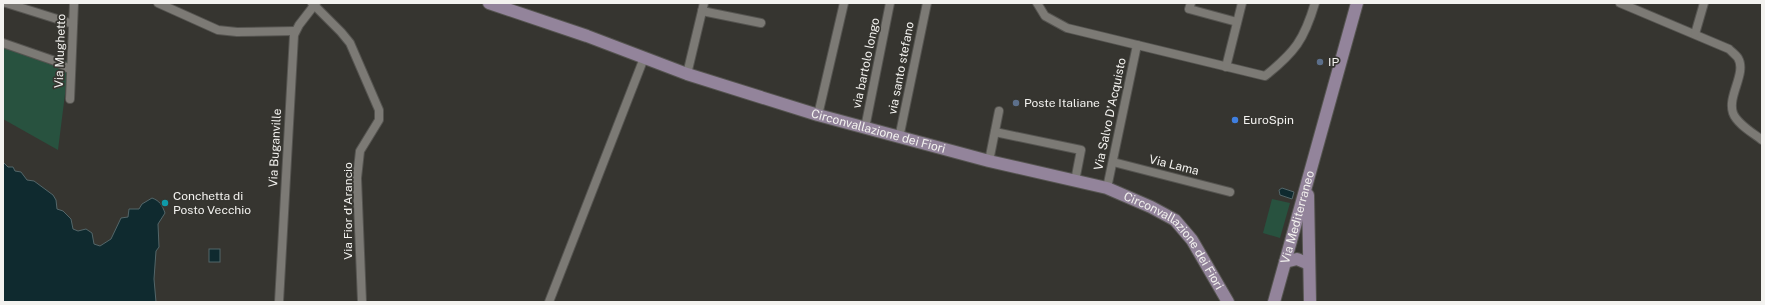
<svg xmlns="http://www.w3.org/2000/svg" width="1765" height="305" font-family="'Public Sans',sans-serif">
	<rect width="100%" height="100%" fill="#363530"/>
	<g fill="#28523f">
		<polygon points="3,39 69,62 58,150 3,119"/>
		<polygon points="1272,199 1290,203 1280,238 1263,233"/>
	</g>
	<g fill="#0f2a2f" stroke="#536669">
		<path d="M3,162L8,167H13L15,171L21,172L27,180L34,181L53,195L56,200L57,209L63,211L71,219L73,229L78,231L86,229L92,233L94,244L100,246L111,239L121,218L128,217L129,209H139L142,204L152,198C160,201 162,205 165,213L158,224L159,247L156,251L154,279L156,302H3Z"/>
		<polygon points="1282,188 1294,192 1292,199 1280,195 1279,190"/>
		<rect x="209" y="249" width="11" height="13"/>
	</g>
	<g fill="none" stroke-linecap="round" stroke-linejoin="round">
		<g stroke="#555450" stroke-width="10">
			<g id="street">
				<polyline points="6,3 73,24"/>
				<polyline points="158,3 218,30 237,32 295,31"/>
				<polyline points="312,3 341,32 350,43 379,110 379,120 360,151 357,178 362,302"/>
				<path d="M1037,3L1045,16L1067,28L1265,76C1295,52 1304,40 1315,3"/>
				<polyline points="1191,3 1189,9 1237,22"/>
				<path d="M1620,3L1729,49C1732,52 1736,55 1738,58C1747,73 1727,96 1733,113C1737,124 1753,133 1762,140"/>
				<polyline points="702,11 761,23"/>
				<polyline points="1695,34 1704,3"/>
				<polyline points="3,43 55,61 71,70"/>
				<polyline points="1226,67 1242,3"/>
				<polyline points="687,74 704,3"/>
				<polyline points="70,99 74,3"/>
				<polyline points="818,115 844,3"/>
				<polyline points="865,128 890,3"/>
				<polyline points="995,132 1081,150 1075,181"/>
				<polyline points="899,138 927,3"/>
				<polyline points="989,161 999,111"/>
				<polyline points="1113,162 1230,192"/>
				<polyline points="1107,188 1137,45"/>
				<polyline points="279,302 294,35 299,25 316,3"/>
				<polyline points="549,302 644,58"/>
			</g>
		</g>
		<g stroke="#555450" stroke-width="14">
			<g id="secondary">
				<path id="s1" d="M489,3L587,36L687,74L818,115L989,161L1107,188L1151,207L1175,220L1192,240L1228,302"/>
				<polyline points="1308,195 1310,302"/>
				<polyline points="1285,262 1297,259 1309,264"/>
				<path id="s2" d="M1274,302L1357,3"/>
			</g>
		</g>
		<use href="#street" stroke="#7c7a75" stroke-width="8"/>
		<use href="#secondary" stroke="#93849b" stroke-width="12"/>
	</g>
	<g fill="#5c6f8a" stroke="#363530" stroke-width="1.5">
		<circle cx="1320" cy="62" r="4"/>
		<circle cx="1016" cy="103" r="4"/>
	</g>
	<circle fill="#3f7fe0" stroke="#363530" stroke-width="1.5" cx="1235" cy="120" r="4"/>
	<circle fill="#0f9aa8" stroke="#363530" stroke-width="1.5" cx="165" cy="203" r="4"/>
	<g text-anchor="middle" stroke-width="3.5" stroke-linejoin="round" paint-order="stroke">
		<g font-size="12" fill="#f3f2ef" stroke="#363530">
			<text transform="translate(60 51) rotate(-88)" y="4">Via Mughetto</text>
			<text transform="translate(866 63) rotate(-78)" y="4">via bartolo longo</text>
			<text transform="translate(901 68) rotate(-79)" y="4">via santo stefano</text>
			<text transform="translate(1110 114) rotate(-78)" y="4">Via Salvo D'Acquisto</text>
			<text dy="4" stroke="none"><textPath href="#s1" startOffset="410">Circonvallazione dei Fiori</textPath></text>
			<text transform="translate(275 148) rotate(-87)" y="4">Via Buganville</text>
			<text transform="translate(1174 165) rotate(14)" y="4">Via Lama</text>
			<text transform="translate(348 211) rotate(-90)" y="4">Via Fior d'Arancio</text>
			<text dy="4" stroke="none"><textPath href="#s2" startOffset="88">Via Mediterraneo</textPath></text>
			<text dy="4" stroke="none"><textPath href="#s1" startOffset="734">Circonvallazione dei Fiori</textPath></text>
		</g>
		<g font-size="12" fill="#f3f2ef" stroke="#363530" text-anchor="start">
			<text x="1328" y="66">IP</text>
			<text x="1024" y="107">Poste Italiane</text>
			<text x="1243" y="124">EuroSpin</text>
			<text x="173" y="200">Conchetta di<tspan x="173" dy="14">Posto Vecchio</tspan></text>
		</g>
	</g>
	<rect width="1765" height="305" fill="none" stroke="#f3f2ef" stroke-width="8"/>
</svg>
